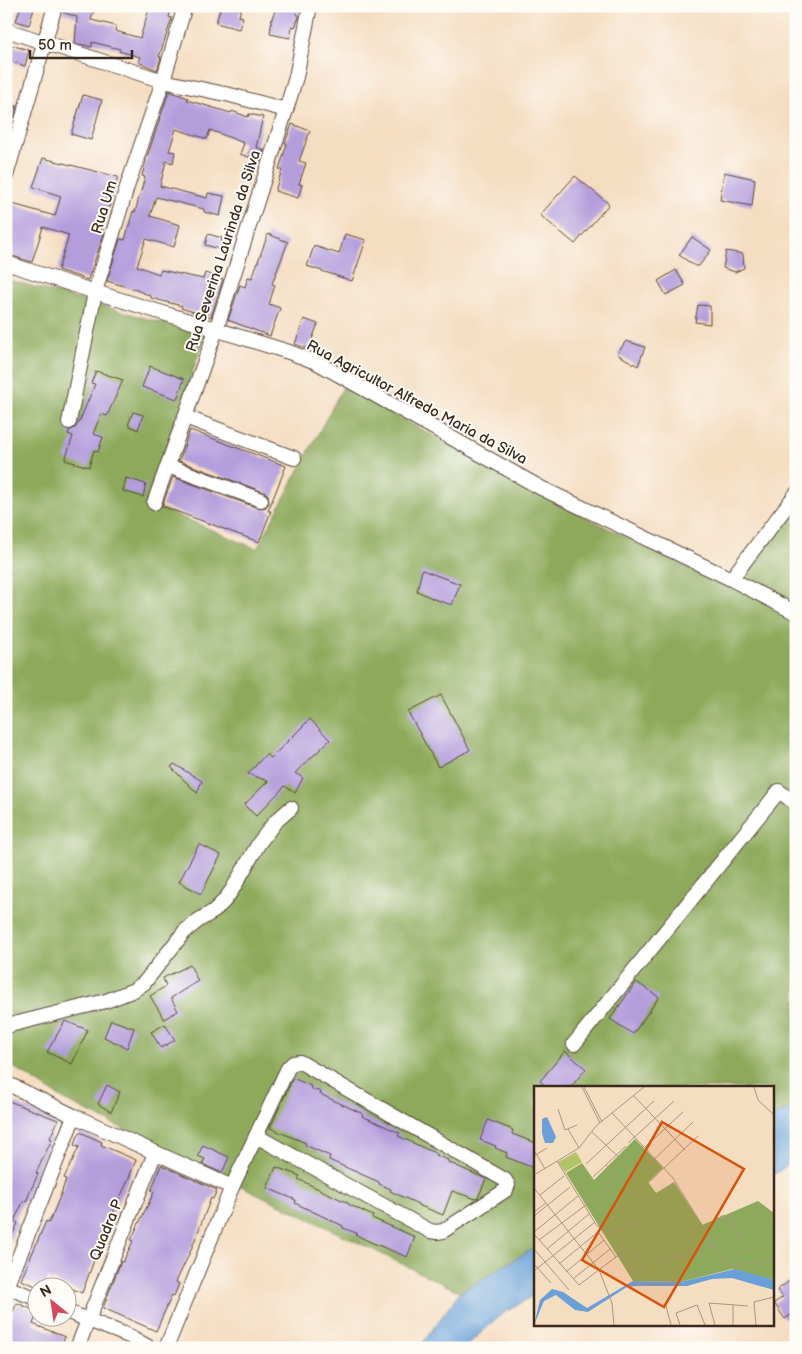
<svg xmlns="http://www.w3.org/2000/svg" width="802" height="1354" font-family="'Balsamiq Sans',sans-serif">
	<rect width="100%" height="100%" fill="#fdfcf7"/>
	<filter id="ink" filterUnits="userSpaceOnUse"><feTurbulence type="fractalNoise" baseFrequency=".02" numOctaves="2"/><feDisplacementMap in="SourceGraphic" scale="10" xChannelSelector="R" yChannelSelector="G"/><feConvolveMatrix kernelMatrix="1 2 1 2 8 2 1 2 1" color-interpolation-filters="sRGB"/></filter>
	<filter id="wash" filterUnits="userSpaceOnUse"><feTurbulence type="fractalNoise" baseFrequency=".0096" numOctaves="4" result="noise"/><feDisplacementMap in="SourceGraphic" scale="20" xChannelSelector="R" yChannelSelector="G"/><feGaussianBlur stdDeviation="1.12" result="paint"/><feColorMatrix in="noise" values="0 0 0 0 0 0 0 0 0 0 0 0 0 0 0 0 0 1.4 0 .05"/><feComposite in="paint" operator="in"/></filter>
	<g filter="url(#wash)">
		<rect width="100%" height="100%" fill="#f5ddc1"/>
		<polygon fill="#8daa5c" stroke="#646a3d" points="6,279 205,335 148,503 257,549 343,387 571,510 727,587 796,496 796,1106 773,1117 773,1088 536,1088 536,1247 460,1292 66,1101 6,1062"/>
		<g fill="#69a0d7" stroke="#52657a">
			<polygon points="796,1106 796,1160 773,1175 773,1117"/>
			<polygon points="536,1247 536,1294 502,1314 464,1348 419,1348 460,1292"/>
		</g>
		<g id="blocks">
			<g fill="#b39ddb">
				<polygon points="21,6 35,6 29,25 16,21"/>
				<polygon points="64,6 81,6 94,10 91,20 116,26 115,31 140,38 150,6 172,6 169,17 172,18 159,57 161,57 157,70 138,62 140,57 119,51 120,49 92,42 92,47 75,43 77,17 62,12"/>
				<polygon points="221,6 242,6 239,16 243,17 239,29 216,23"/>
				<polygon points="277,6 299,6 297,14 299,15 299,17 295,27 292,26 290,38 270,34 272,18"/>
				<polygon points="6,44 29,50 25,66 6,60"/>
				<polygon points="169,91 188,98 187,100 231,113 232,111 248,117 249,114 263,117 256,147 264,150 260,161 240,154 244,143 210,130 207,139 176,129 169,151 175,152 173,163 166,161 160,186 207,198 208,193 224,196 220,216 204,212 204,209 156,197 150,216 180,225 174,247 146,239 137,266 159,274 161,270 203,279 205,273 223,279 211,317 181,308 182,306 151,298 151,296 134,289 107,281 120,239 125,240 133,211 135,212 145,177 142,176 146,160"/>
				<polygon points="83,95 102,100 91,140 71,134"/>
				<polygon points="6,102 17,106 14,117 6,115"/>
				<polygon points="292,124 310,131 299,161 306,163 299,184 302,185 298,198 275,191 282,170 279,169 287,144 285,143"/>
				<polygon points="43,158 118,177 101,233 104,234 88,280 58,270 69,235 43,227 32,262 6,254 6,212 9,203 55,216 61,196 33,187"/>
				<polygon points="724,172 755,179 752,206 720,200"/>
				<polygon points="575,176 609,204 575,244 540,215"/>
				<polygon points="208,234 222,238 220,249 205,245"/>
				<polygon points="268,234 288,242 272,284 275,285 269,304 280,308 270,336 228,320 240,285 245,287 248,277 252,278"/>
				<polygon points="345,234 366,240 352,281 307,266 314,246 339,254"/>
				<polygon points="692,237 711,250 699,266 695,266 679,255"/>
				<polygon points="726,251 743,254 744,268 735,272 723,268"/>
				<polygon points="676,270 685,285 666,295 658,281"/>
				<polygon points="698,305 710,306 710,324 695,322"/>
				<polygon points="304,319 318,324 308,349 295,344"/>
				<polygon points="626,341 645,347 638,366 617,354"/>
				<polygon points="150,366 184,379 177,399 142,387"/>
				<polygon points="96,371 123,380 107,416 101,414 93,434 103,437 98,452 94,450 89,467 65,460 73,436 68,434 69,431 76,427 80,420 95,384 91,383"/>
				<polygon points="133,412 143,415 138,430 128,425"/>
				<polygon points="190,430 286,466 268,511 271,511 259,542 162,506 173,477 258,508 266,507 269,503 268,495 264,492 179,461"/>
				<polygon points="126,478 146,484 143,497 123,491"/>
				<polygon points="422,570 460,584 452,605 434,599 417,591"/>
				<polygon points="441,695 470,750 438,767 408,712"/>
				<polygon points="310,719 330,740 295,773 303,778 295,793 285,786 256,816 244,805 268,781 248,774 266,754 271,758"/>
				<polygon points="174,764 202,781 197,793 171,767"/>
				<polygon points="199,844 221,855 201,894 179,882"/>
				<polygon points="190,965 198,981 171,998 178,1011 164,1019 150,996 166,986 163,978"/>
				<polygon points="636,982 659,997 633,1034 610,1019"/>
				<polygon points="111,1020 134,1028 127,1048 104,1037"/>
				<polygon points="65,1021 88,1030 72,1064 47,1052"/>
				<polygon points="165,1024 175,1040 161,1048 151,1032"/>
				<polygon points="565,1051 586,1069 570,1088 548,1088 540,1081"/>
				<polygon points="293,1078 311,1086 310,1088 321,1092 320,1094 363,1114 362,1116 400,1133 398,1136 437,1154 436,1155 448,1160 448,1162 486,1179 478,1198 476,1199 452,1191 443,1215 418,1205 418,1204 390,1191 391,1189 379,1184 379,1182 329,1160 330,1156 305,1145 306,1143 270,1128"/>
				<polygon points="107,1085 120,1092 111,1112 98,1104"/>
				<polygon points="6,1100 58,1120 50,1138 52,1139 36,1173 38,1174 29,1194 26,1202 24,1200 14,1221 18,1223 6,1249"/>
				<polygon points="488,1120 513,1130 512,1134 536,1143 536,1169 506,1157 507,1153 495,1148 496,1146 480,1140"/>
				<polygon points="80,1132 102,1142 101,1145 136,1160 126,1185 103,1233 96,1249 98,1250 82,1293 48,1278 45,1286 36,1286 21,1280 46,1221 49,1223 61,1194 66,1179 64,1178 79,1147 74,1145"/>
				<polygon points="203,1145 229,1157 222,1173 202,1164 205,1159 198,1156"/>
				<polygon points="161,1165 217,1190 213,1199 211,1198 191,1250 176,1282 179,1284 174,1296 172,1295 156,1331 103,1308 121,1261 123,1262 133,1241 131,1240 154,1192 151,1191"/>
				<polygon points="276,1167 300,1176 298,1179 348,1203 348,1204 373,1216 372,1218 415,1237 407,1257 368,1241 355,1234 356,1233 343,1228 343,1226 295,1203 296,1200 267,1188"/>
				<polygon points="796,1276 796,1311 785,1319 774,1303 783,1297 777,1290"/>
				<polygon points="17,1303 38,1312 33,1324 65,1337 60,1348 6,1348 6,1326"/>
			</g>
		</g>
	</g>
	<g filter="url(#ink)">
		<use href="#blocks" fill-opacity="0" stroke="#574536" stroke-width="1"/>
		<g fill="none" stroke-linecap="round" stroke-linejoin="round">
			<g stroke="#574536" stroke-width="16">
				<g id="minor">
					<polyline points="6,30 163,81 230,95 286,110"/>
					<polyline points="6,176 55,6"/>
					<polyline points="6,263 95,292 289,352 316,362 541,488 731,579 796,613"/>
					<polyline points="185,417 294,458"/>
					<polyline points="69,422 95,292 127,187 163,81 185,6"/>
					<polyline points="168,466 261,500"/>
					<polyline points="154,503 216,330 286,110 296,77 310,6"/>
					<polyline points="731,579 796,494"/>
					<polyline points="6,1026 106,1001 134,990 144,983 185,931 199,920 214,911 224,901 232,890 259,843 275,822 291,808"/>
					<polyline points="574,1044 779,791 796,804"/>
					<polyline points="6,1083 74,1116 232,1187"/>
					<polyline points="6,1287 38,1299"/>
					<polyline points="6,1290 74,1116"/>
					<polyline points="68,1312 129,1336 150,1348"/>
					<polyline points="77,1348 155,1153"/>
					<polyline points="166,1348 232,1187 288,1068 293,1063 300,1062 505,1180 508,1185 506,1190 443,1231 437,1232 430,1231 256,1136"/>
				</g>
			</g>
			<use href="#minor" stroke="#fff" stroke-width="14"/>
		</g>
	</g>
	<g text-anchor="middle" stroke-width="4" stroke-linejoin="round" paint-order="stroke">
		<g font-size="15" fill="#3b2a1e" stroke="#fdfcf7">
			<text transform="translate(104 207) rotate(-73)" y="5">Rua Um</text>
			<text transform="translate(223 251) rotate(-72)" y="5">Rua Severina Laurinda da Silva</text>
			<text transform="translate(417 402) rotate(28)" y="5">Rua Agricultor Alfredo Maria da Silva</text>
			<text transform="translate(106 1230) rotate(-68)" y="5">Quadra P</text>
		</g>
	</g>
	<g transform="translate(534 1086)">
		<rect width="240" height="240" fill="#f5ddc1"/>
		<path d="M42,66L48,76L31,86L24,76Z" fill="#b2c468"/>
		<path d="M101,53L129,82L114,96L122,107L140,96L168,139L224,115L240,127V194L198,183L147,196L99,195L32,87L48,77L60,94Z" fill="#8daa5c"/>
		<path d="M13,31L22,51L19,57H11L8,47V33ZM201,183L240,194V204L198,192L178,193L153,200H102L93,201L54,226L41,224L22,209L10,215L0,239L6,214L18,203L29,206L53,222L99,195L147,196Z" fill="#69a0d7"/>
		<path fill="none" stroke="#ab9580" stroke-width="1" d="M48,1L66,37M50,1L68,36M220,1L224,14L240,29M100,10L151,64M24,23L31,44L43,39M78,27L139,92L191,176L201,179L240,174M34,43L45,62M58,46L92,78M94,57L140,15M111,61L149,26M0,64L11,83M0,70L13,62M23,75L63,140L84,145L110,136M52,78L120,15M72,79L89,97M110,83L159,36M0,89L45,62L62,40L110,1M59,91L92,60M114,97L164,50M0,102L65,184L78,217L80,239M6,109L30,90M0,126L12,117M0,130L36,101M185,137L182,133L190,129L210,156M0,146L44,110M0,148L45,199L82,171L87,167L95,162L110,187L100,188L87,167M5,154L64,110L82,90M0,163L35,204M13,163L55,128M125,176L181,158M0,178L17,197M25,178L64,146L82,171M0,185L61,136M32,186L70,154M39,193L76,163M199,219V239M132,220L137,239M146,239L142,227L163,219L171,239M181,239L175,217L214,220M222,239L220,216L240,211"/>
		<path fill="#d7540e" fill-opacity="0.15" stroke="#d7540e" stroke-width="2.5" d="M128,36L210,83L130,221L48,174Z"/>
		<rect width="240" height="240" fill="none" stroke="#3b2a1e" stroke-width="2.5"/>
	</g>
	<rect width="802" height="1354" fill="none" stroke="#fdfcf7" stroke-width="25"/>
	<g transform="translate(52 1302) rotate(330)"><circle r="24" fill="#fdfcf7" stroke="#afa8a0"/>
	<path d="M0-4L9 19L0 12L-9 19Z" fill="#d1495b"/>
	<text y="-8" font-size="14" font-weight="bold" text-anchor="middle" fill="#3b2a1e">N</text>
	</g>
	<path d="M30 50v8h102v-8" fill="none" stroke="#3b2a1e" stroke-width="2.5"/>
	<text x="38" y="50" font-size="15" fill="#3b2a1e" stroke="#fdfcf7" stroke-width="4" paint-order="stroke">50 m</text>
</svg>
